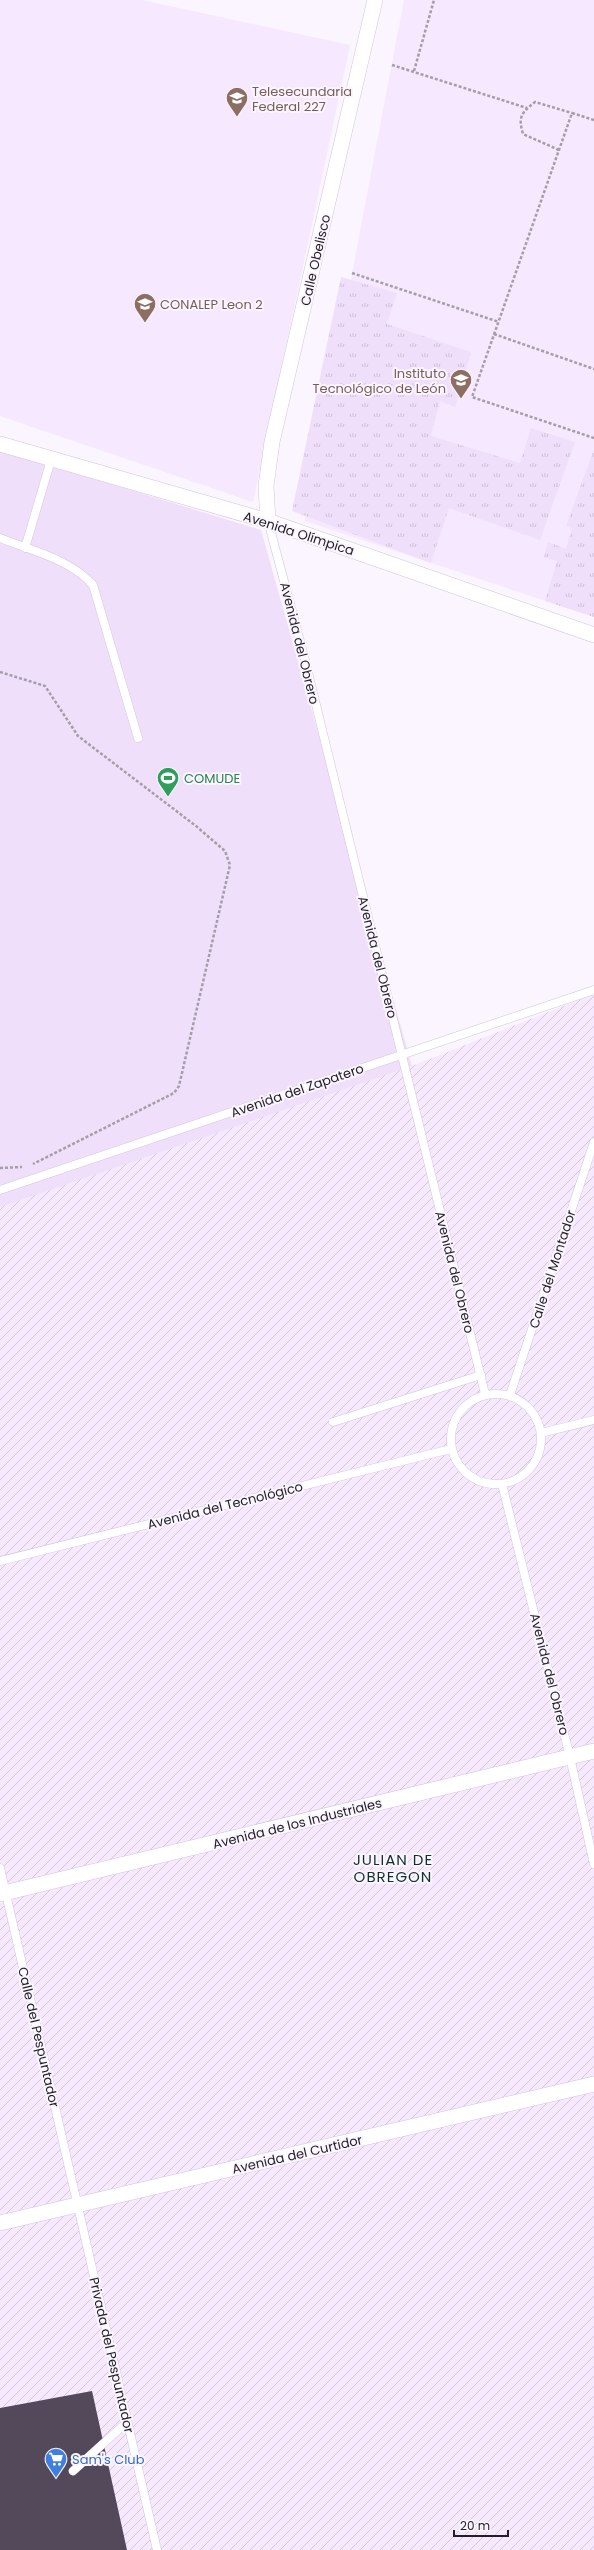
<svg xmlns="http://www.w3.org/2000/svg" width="594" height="2550" font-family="Poppins,sans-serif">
	<defs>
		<pattern id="industrial-furrows" width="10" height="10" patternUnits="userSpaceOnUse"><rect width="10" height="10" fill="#f6e8ff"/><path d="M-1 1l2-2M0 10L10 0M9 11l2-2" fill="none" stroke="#d3c7da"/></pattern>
		<pattern id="grass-tufts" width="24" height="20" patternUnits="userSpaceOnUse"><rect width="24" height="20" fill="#f0dffb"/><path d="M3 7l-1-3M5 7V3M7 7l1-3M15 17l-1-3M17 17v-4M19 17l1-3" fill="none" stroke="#cebfd7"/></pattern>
	</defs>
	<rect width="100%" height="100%" fill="#faf5fe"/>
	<g fill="#f6e8ff">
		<polygon points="0,0 142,0 350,45 253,502 0,416"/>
		<polygon points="404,0 594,0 594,617 305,521"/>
	</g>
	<polygon fill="url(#industrial-furrows)" points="594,994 594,2550 0,2550 0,1199 412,1066"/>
	<g fill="url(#grass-tufts)">
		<polygon points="341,277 397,293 387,324 471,352 455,407 440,401 431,436 520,463 531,428 575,442 540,540 449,508 431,563 292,511"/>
		<polygon points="594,449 594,617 545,601 557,561 544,557 548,542 566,549 572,528 566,526"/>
	</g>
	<polygon fill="#f0dffb" points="0,450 261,530 412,1066 0,1207"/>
	<polygon fill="#54495b" points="92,2391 127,2550 0,2550 0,2408"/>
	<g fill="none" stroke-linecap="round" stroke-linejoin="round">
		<g stroke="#d2c5da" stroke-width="9">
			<g id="lane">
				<polyline points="268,521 305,660 485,1394"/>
				<path d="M0,538C32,551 70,559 93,585L138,738"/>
				<polyline points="25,548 51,460"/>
				<polyline points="0,1190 594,990"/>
				<circle cx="496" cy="1439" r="45"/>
				<polyline points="510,1395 594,1142"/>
				<polyline points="333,1422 481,1375"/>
				<polyline points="541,1433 594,1420"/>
				<polyline points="502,1484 570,1757 594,1864"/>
				<polyline points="0,1561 451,1449"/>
				<polyline points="0,1868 157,2550"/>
				<polyline points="73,2471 127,2422"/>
			</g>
		</g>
		<g stroke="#d2c5da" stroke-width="16">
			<g id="street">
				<polyline points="0,444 268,521 594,635"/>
				<polyline points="268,521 266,486 272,442 375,0"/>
				<polyline points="0,1894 594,1751"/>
				<polyline points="0,2223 594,2084"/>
			</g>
		</g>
		<g stroke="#a39ea7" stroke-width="2.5" stroke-dasharray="3 2" stroke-linecap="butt">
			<polyline points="392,65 527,108"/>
			<polyline points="414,71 434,0"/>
			<polyline points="594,120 572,113 472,397 594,438"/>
			<path d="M559,150L523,134C518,117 521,113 535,102L572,113"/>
			<polyline points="352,273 499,322"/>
			<polyline points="494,334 594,369"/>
			<polyline points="0,672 45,686 78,736 196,826 225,851 230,865 179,1086 174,1093 33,1164"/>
			<polyline points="0,1168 22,1167"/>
		</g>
		<use href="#lane" stroke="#fff" stroke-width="8"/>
		<use href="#street" stroke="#fff" stroke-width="15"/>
	</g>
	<defs>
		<g id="school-pin" transform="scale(1.15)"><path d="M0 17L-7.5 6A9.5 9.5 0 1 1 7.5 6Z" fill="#8d6e63" stroke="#faf5fe"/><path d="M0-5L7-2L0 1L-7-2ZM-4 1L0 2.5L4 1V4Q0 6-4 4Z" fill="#fff"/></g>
		<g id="university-pin" transform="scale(1.15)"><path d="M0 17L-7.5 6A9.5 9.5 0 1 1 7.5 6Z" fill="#8d6e63" stroke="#faf5fe"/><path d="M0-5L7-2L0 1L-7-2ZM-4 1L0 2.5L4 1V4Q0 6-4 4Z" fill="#fff"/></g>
		<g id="stadium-pin" transform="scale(1.15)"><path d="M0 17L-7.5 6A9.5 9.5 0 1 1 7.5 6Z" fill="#2e9e5b" stroke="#faf5fe"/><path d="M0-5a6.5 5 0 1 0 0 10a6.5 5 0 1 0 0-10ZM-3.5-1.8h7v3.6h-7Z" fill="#fff"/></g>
		<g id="supermarket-pin" transform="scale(1.15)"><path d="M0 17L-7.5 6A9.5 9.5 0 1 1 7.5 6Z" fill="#3f7fe0" stroke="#faf5fe"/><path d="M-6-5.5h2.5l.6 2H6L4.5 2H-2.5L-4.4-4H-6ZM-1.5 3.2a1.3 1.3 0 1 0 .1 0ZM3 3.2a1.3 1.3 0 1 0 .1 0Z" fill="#fff"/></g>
	</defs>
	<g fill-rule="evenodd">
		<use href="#school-pin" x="237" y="98"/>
		<use href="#school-pin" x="145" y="304"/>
		<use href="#university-pin" x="461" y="380"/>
		<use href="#stadium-pin" x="168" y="778"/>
		<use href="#supermarket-pin" x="56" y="2459"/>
	</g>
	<g text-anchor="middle" stroke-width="4" stroke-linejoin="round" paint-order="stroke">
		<g font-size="13" fill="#785e54" stroke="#faf5fe" text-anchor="start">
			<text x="252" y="96">Telesecundaria<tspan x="252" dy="15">Federal 227</tspan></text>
			<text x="160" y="309">CONALEP Leon 2</text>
			<text x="446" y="378" text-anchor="end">Instituto<tspan x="446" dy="15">Tecnológico de León</tspan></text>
		</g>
		<g font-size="13" fill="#231e26" stroke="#faf5fe">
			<text transform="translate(315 260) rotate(-77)" y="5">Calle Obelisco</text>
			<text transform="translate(299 533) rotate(18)" y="5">Avenida Olímpica</text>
			<text transform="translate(300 643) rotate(76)" y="5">Avenida del Obrero</text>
			<text transform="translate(378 957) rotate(76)" y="5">Avenida del Obrero</text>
			<text transform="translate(297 1090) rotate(-19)" y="5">Avenida del Zapatero</text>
			<text transform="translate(552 1269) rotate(-72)" y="5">Calle del Montador</text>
			<text transform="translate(455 1272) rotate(76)" y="5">Avenida del Obrero</text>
			<text transform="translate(225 1505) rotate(-14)" y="5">Avenida del Tecnológico</text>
			<text transform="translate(550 1674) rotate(76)" y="5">Avenida del Obrero</text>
			<text transform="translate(297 1823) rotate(-14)" y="5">Avenida de los Industriales</text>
			<text transform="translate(39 2037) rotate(77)" y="5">Calle del Pespuntador</text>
			<text transform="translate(297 2154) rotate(-13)" y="5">Avenida del Curtidor</text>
			<text transform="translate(112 2355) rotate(77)" y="5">Privada del Pespuntador</text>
		</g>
		<g font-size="13" fill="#27864d" stroke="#faf5fe" text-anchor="start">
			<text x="184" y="783">COMUDE</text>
		</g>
		<g font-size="13" fill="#366cbe" stroke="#faf5fe" text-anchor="start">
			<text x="72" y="2464">Sam's Club</text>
		</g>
		<g font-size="15" letter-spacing="1" fill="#10322e" stroke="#faf5fe">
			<text x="393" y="1865">JULIAN DE<tspan x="393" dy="17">OBREGON</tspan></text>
		</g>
	</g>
	<path d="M454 2530v6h54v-6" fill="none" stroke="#231e26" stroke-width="2"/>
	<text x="460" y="2530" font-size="12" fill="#231e26" stroke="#faf5fe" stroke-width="3" paint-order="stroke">20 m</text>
</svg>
